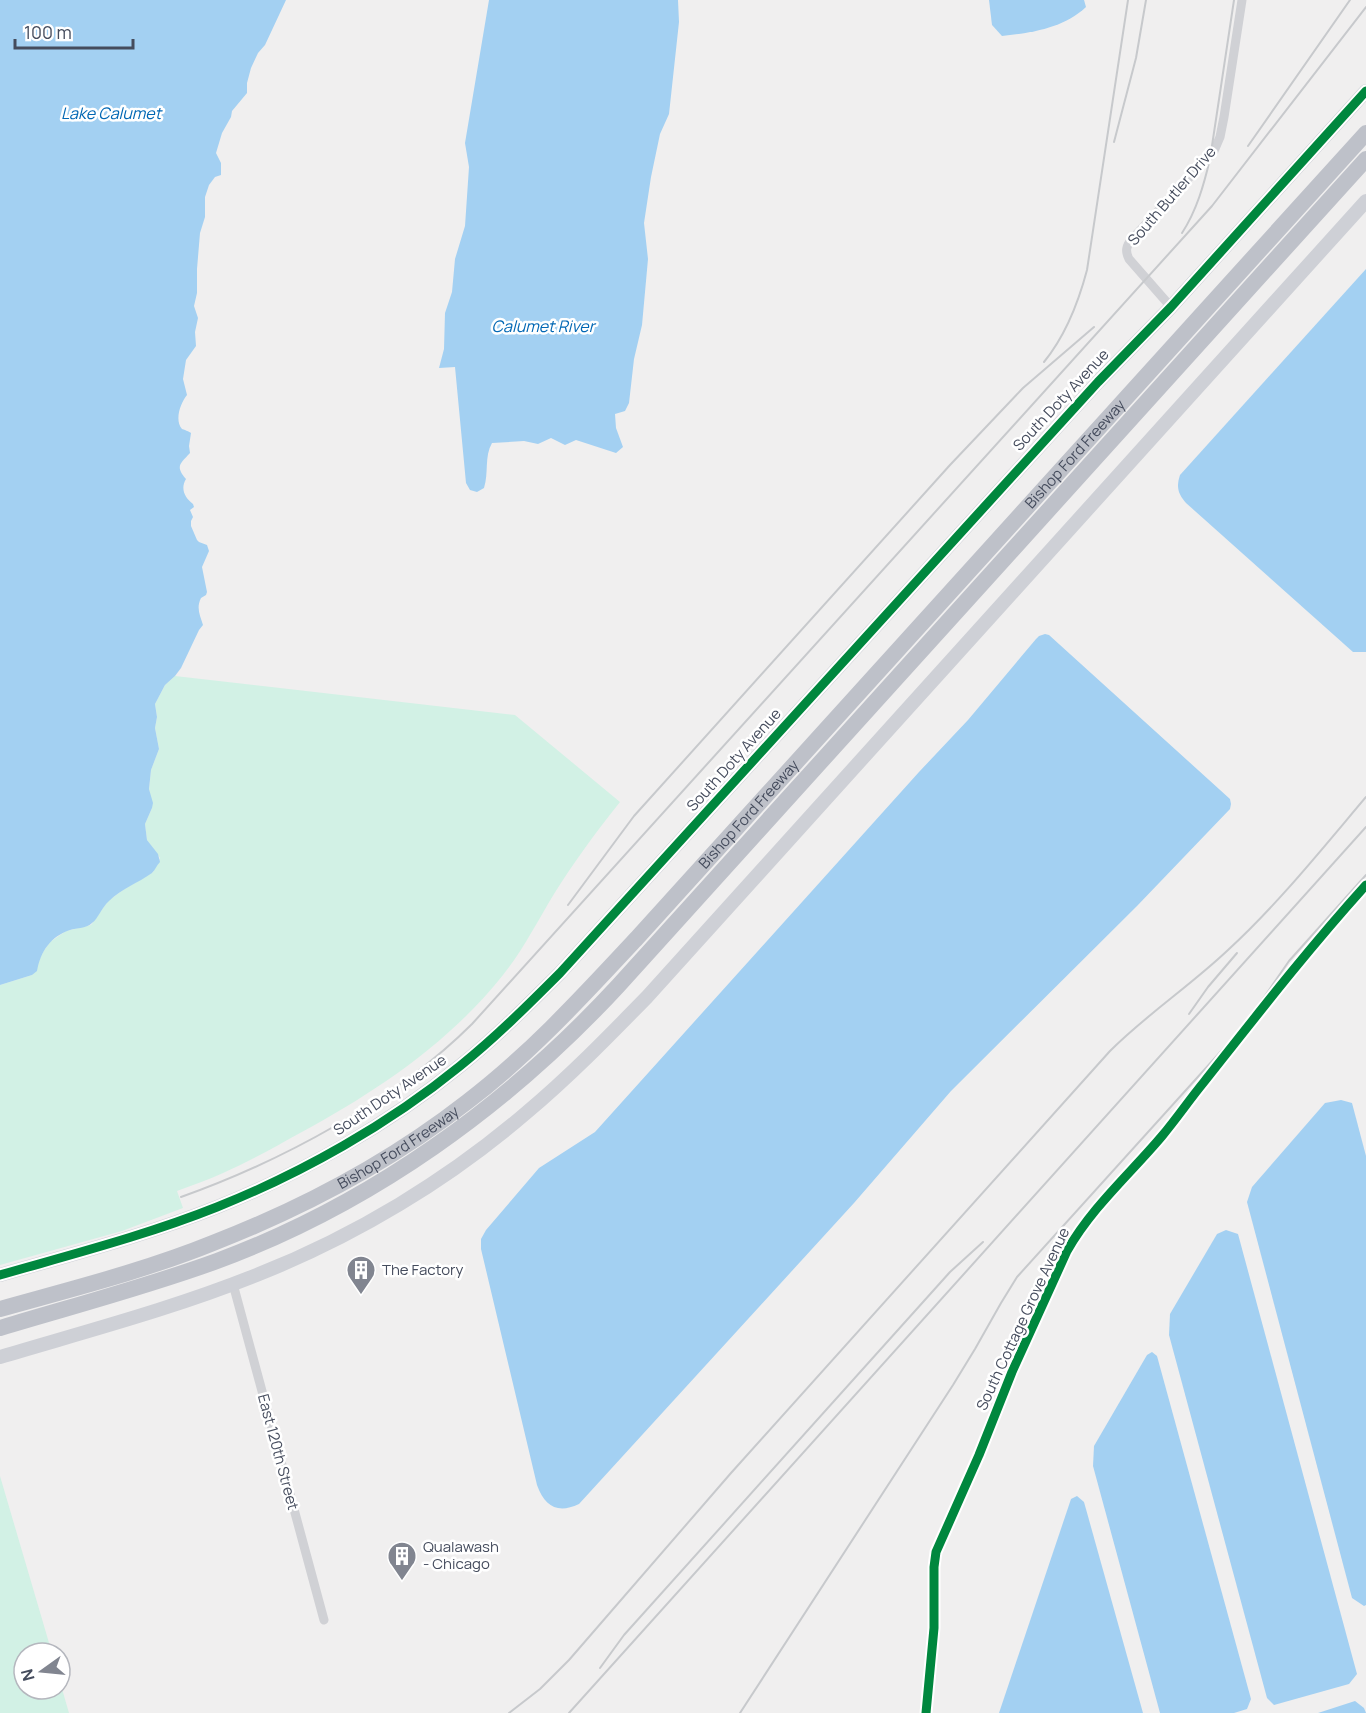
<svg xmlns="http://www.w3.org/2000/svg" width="1366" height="1713" font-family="Manrope,sans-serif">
	<rect width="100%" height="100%" fill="#f0efef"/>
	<g fill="#d2f1e5">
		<path d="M175,676L515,715L620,802C596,832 574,862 554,894C537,922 523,950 503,975C449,1043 376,1092 300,1133C275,1147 250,1161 223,1173C208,1180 192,1185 177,1191L183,1208L122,1231L0,1265V985L32,975L43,952L50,942L66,931L91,925L108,901L123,890L153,872L160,858L147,840L145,824L152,808V803L149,789L151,770L159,749L155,728L157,717L155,704L165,685Z"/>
		<polygon points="0,1476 52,1653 24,1653 24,1689 60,1689 60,1682 69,1713 0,1713"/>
	</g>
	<g fill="#a3d0f2">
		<path d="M0,0H286L265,45L258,53L251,68L247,83V93L232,111L231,117L222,133L216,153L221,163V175L215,177L209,185L205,197V217L200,233L197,269V293L194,306L198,318L195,332L196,346L186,360L183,379L187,395C181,402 174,420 182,429C183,429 190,432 191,433L189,446L190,453C180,464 175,466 186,479C180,489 185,498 193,504L194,507L190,510L193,517L191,521V526L197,540L199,542L207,545L209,551L202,567L207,592L206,595L201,598C196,608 200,615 203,625L199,630L181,668L175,676L165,685L155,704L157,717L155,728L159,749L151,770L149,789L153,803L152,808L145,824L147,840L158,854L160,862C157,865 155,870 152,873C138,883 121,889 109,901C102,907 98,919 92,923C87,928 77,928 70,930C51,936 40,952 37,971L32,975L0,985Z"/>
		<path d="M489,0H678L679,22L669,114L660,134L651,177L644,223L648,259L642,325L634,359L629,403L625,411L615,414L616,428L623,447L616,453L576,440L565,445L551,438L538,444L524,441L492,443C484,457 489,473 484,488L477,492L470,490L466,483L455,367L439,368L444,349L445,313L452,292L455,259L465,226L469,167L465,143Z"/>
		<path d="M989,0H1084L1086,7C1064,28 1031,33 1002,36L992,25Z"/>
		<path d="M1366,269V652H1353L1186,503C1178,494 1176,487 1180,475Z"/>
		<path d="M1045,634L1049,635L1230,799L1231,804L1230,809L1137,906L951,1091L854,1203L579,1504C558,1514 545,1507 537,1485L481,1249V1239L486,1230L539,1168L595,1132L919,772L968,720L1036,639L1039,636Z"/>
		<polygon points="1341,1100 1352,1103 1366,1156 1366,1605 1364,1606 1352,1598 1247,1202 1252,1187 1325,1103"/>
		<polygon points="1226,1230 1238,1234 1357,1674 1349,1684 1274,1705 1267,1698 1169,1335 1170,1314 1217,1234"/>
		<polygon points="1152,1352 1157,1356 1251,1699 1247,1709 1234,1713 1160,1713 1093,1466 1094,1446 1147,1355"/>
		<polygon points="1077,1496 1084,1502 1143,1713 999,1713 1071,1499"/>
		<polygon points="1355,1701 1364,1708 1366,1713 1318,1713"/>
	</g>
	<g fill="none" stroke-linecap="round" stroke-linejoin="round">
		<g stroke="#d0d1d5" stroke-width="9">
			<path d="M1171,307L1129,259C1125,251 1126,246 1132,239L1214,151L1220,137L1224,117L1242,0"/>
			<polyline points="233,1284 324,1620"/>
			<path d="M926,1713L934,1628V1567L936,1552L979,1455L1012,1372L1067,1251C1092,1207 1130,1174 1162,1136C1177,1118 1190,1099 1204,1082C1257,1015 1309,948 1366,885"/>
		</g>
		<g stroke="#ced0d6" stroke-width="14">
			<path d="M0,1275C73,1254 147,1235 217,1207C302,1173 389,1124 460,1066C496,1037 528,1005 560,973L1098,382L1171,307L1366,91"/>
			<path d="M0,1357C87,1331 175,1308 259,1274C355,1236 448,1180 526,1113C569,1077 608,1037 647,997L1366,201"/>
		</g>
		<g stroke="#bec1c9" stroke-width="16">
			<path id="s1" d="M0,1309C71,1289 144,1271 213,1243C303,1208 390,1162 467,1102C530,1054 583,996 637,938L1366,133"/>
			<path d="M0,1328C73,1306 146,1287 217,1261C371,1204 507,1106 618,986L1366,159"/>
		</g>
		<g stroke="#c7c9cc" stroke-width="2">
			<polyline points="1114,142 1136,58 1146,0"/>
			<polyline points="1248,146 1350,0"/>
			<path d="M1182,233C1197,210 1204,184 1210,159L1234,0"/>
			<path d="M1044,362C1066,335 1078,304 1087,270L1128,0"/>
			<polyline points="568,905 634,816 950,465 1023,388 1094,327"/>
			<polyline points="1189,1014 1208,987 1237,953"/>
			<path d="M181,1197C282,1161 396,1100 472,1024L1212,206L1366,7"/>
			<polyline points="600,1668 624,1635 950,1272 983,1242"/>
			<path d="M509,1713L540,1689L569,1660L731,1473L1110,1051C1147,1014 1190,986 1228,950C1278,904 1322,849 1366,797"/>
			<polyline points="569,1713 1366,827"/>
			<polyline points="740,1713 953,1385 975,1349 1001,1303 1017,1277 1233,1038 1249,1019 1289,961 1366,875"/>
		</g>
		<g stroke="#fff" stroke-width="13">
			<g id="cycleway">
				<path d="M0,1275C73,1254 147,1235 217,1207C302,1173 389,1124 460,1066C496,1037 528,1005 560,973L1098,382L1171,307L1366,91"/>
				<path d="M926,1713L934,1628V1567L936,1552L979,1455L1012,1372L1067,1251C1092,1207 1130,1174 1162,1136C1177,1118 1190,1099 1204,1082C1257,1015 1309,948 1366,885"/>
			</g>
		</g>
		<use href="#cycleway" stroke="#00873e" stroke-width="9"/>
	</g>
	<defs>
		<g id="building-pin" transform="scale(1.5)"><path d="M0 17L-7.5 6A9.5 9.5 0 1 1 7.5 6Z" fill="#818590" stroke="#fff"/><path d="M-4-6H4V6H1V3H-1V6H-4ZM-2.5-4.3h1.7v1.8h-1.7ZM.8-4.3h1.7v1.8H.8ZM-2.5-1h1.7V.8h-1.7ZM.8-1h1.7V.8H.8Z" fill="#fff"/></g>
	</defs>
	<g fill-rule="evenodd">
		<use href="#building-pin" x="361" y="1270"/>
		<use href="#building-pin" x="402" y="1556"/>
	</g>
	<g text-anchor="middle" stroke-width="5" stroke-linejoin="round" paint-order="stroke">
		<g font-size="15" fill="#454c5d" stroke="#fff">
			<text transform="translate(1172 196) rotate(-49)" y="5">South Butler Drive</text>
			<text transform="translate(1061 400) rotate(-47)" y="5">South Doty Avenue</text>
			<text dy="5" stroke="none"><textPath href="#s1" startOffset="1404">Bishop Ford Freeway</textPath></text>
			<text transform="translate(734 760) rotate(-48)" y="5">South Doty Avenue</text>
			<text dy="5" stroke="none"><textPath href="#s1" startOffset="918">Bishop Ford Freeway</textPath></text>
			<text transform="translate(390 1095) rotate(-34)" y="5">South Doty Avenue</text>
			<text dy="5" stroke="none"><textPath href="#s1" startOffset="432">Bishop Ford Freeway</textPath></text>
			<text transform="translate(1023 1319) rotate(-65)" y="5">South Cottage Grove Avenue</text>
			<text transform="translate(278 1452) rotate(75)" y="5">East 120th Street</text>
		</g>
		<g font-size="15" fill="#454c5d" stroke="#fff" text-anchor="start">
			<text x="382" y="1275">The Factory</text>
			<text x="423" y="1552">Qualawash<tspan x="423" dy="17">- Chicago</tspan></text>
		</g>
		<g font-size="16" font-style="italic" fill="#0167b4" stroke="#fff">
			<text x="111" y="119">Lake Calumet</text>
			<text x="543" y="332">Calumet River</text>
		</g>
	</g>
	<g transform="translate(42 1671) rotate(255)"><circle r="28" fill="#ffffff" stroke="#b5b7be" stroke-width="1.5"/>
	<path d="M0-4.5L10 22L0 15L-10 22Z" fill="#818590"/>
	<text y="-9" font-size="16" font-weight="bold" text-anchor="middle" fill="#454c5d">N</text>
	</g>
	<path d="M15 39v9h118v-9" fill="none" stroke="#454c5d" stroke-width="3"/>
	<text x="24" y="39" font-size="18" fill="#454c5d" stroke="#ffffff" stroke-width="4.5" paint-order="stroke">100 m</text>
</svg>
